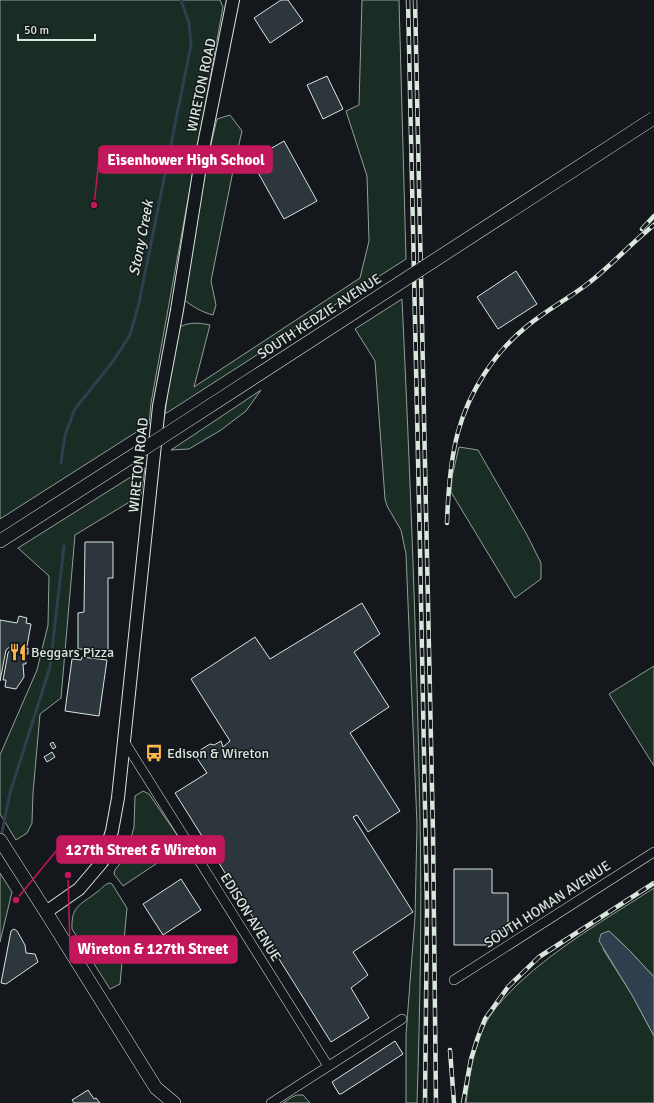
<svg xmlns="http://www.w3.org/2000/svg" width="654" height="1103" font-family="Signika,sans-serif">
	<rect width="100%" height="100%" fill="#14181c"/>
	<g fill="#1a2d24" stroke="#939e99">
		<polygon points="0,0 220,0 223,7 151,403 149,424 0,519"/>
		<path d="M362,0H399L406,259L165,414L175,330C186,322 196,322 210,325L194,387L360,278L369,241L367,176L346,111L359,105Z"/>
		<polygon points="230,115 242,131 236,157 212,149 211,144 217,119"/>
		<path d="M220,164H229L234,166L211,281L216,305L213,315C201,312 192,306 183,299L203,171Z"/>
		<path d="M402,299C410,472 417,646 420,820C422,914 420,1009 417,1103H406V1035L415,917L417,825L406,554L401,530L387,506L385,499L375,361L355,329Z"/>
		<polygon points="261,390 246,411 221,430 189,449 171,450"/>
		<polygon points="459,447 478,450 527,535 541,563 541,579 515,598 451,492 452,477"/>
		<polygon points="145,468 141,495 75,535 61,698 40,714 33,793 32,823 27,833 16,840 0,814 0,755 37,670 48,625 49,576 18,548"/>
		<polygon points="654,666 654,766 609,694"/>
		<polygon points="143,791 149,794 184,845 123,886 114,874 115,870 126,856 134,827 135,796"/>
		<polygon points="0,873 12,892 0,942"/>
		<path d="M110,883L112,884L127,908L120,984L110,989L72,929C71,905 81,905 97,892C102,889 104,884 110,883Z"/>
		<path d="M654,888V977L629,950L609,931L603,949L632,995L654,1036V1103H466C470,1073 474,1042 490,1016C498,1004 508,994 518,984C558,946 608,918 654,888Z"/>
		<polygon points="297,1095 303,1095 310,1103 283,1103 292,1097"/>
	</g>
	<polygon fill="#2f3f4d" stroke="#939e99" points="609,931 629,950 654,977 654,1036 632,995 599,941 601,934"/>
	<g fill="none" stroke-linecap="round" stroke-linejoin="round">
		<g stroke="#2f3f4d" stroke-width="3">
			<polyline points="61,463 65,435 75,409 114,360 130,335 139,303 191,45 189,23 181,0"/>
			<polyline points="1,837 10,793 50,667 64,546"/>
		</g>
	</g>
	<g fill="#2c363c" stroke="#d8e6dc">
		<polygon points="281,0 288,0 303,21 270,43 254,18"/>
		<polygon points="327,76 343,109 323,119 307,85"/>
		<polygon points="284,141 317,201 284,219 251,160"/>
		<polygon points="516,271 537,304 498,329 477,297"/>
		<polygon points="85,542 113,542 113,578 108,578 108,650 78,649 78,613 84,612"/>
		<polygon points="362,603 380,634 354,652 389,707 350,733 400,811 368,832 357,815 353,817 413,912 353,952 368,975 351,988 369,1018 331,1042 175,793 207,773 194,754 210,744 214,745 221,741 223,747 230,741 191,679 255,637 270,659"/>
		<polygon points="19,616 27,618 26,623 31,624 27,646 23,645 20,651 24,652 23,649 28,648 28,654 25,654 26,664 23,664 24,677 16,689 5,687 6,680 3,680 8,653 13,646 12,645 6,650 0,681 0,620 17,623"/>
		<polygon points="82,657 107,660 99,716 65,711 72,659 81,660"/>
		<polygon points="53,742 56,747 53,749 50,744"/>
		<polygon points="52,752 55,757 47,762 44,757"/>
		<polygon points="454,869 492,869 492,893 508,893 508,931 492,931 492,945 454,945"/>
		<polygon points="181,879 201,910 163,935 143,904"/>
		<polygon points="14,929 17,931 25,945 26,953 35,954 38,962 6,984 1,983 11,931"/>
		<polygon points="395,1041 403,1054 341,1094 339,1094 332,1082"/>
		<polygon points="88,1090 94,1099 96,1098 100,1103 74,1103 72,1100"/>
	</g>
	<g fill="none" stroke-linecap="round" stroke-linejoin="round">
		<g stroke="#d8e6dc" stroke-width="10">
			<g id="minor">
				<polyline points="124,741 328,1066"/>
				<polyline points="454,980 654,852"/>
				<polyline points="271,1103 402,1019"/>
			</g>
		</g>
		<g stroke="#d8e6dc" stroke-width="14">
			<polyline id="tertiary" points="46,912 79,889 102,862 112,831 118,798 124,741 159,406 177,310 202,154 233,0"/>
		</g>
		<g stroke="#d8e6dc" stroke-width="14">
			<g id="secondary">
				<polyline points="0,541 142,450"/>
				<polyline points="0,840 46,912 156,1088 174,1103"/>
			</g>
		</g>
		<use href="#minor" stroke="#14181c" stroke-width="9"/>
		<use href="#tertiary" stroke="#14181c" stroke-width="12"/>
		<use href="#secondary" stroke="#14181c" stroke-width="13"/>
		<g stroke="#d8e6dc" stroke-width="4.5">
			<g id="rail">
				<polyline points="408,0 420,548 427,909 425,1103"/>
				<polyline points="415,0 433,834 436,1103"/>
				<polyline points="642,229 654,216"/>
				<path d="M447,523C448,493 450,461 458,432C469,392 494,353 526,327C545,311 566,300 586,285C610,267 630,244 654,225"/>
				<polyline points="450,1050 454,1103"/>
				<polyline points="463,1103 471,1059 478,1037 485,1019 508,987 539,957 654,883"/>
			</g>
		</g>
		<use href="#rail" stroke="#14181c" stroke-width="3" stroke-dasharray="9" stroke-linecap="butt"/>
		<g stroke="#d8e6dc" stroke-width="14" stroke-linecap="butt">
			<polyline id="secondary-bridge" points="142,450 654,118"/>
		</g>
		<use href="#secondary-bridge" stroke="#14181c" stroke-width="13"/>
	</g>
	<defs>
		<g id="restaurant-bare" transform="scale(1.38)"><path d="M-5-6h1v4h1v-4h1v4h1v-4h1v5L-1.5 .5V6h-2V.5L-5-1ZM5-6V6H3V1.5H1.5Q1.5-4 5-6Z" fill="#ffb74d" stroke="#14181c" stroke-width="2.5" paint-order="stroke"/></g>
		<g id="bus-bare" transform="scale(1.38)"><path d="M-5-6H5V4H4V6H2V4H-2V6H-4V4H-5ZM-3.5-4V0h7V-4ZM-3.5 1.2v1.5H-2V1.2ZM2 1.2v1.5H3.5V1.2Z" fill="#ffb74d" stroke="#14181c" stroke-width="2.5" paint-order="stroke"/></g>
	</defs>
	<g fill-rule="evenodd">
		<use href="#restaurant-bare" x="18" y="652"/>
		<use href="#bus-bare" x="154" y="753"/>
	</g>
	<g text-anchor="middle" stroke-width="3" stroke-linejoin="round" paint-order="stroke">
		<g font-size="14" fill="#d8e6dc" stroke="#14181c">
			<text transform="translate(201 85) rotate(-78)" y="5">WIRETON ROAD</text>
			<text transform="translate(319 316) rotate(-33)" y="5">SOUTH KEDZIE AVENUE</text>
			<text transform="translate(138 465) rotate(-84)" y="5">WIRETON ROAD</text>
			<text transform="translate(547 904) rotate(-33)" y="5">SOUTH HOMAN AVENUE</text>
			<text transform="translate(251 917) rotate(58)" y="5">EDISON AVENUE</text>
		</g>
		<g font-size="14" fill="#d8e6dc" stroke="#14181c" text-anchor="start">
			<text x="31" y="657">Beggars Pizza</text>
			<text x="167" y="758">Edison &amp; Wireton</text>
		</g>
		<g font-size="15" font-style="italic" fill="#d8e6dc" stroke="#14181c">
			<text transform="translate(141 238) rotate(-79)" y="5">Stony Creek</text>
		</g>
	</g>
	<path fill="none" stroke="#c2185b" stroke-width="1.5" d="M94 205L99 159M16 900L57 850M68 875L70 949"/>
	<g fill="#c2185b" stroke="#14181c" stroke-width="1.5">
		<circle cx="94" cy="205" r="4"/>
		<circle cx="16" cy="900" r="4"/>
		<circle cx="68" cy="875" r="4"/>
	</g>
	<g fill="#c2185b" stroke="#c2185b" stroke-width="1.5">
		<rect x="99" y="146" width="173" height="27" rx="4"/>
		<rect x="57" y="836" width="167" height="27" rx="4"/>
		<rect x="70" y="936" width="167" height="27" rx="4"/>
	</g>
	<g font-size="15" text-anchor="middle" font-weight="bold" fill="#fff">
		<text x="186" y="165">Eisenhower High School</text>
		<text x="141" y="855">127th Street &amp; Wireton</text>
		<text x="153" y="954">Wireton &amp; 127th Street</text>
	</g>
	<path d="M18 34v6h77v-6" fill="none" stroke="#d8e6dc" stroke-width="2"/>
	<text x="24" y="34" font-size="12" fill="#d8e6dc" stroke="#14181c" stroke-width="3" paint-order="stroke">50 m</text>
</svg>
